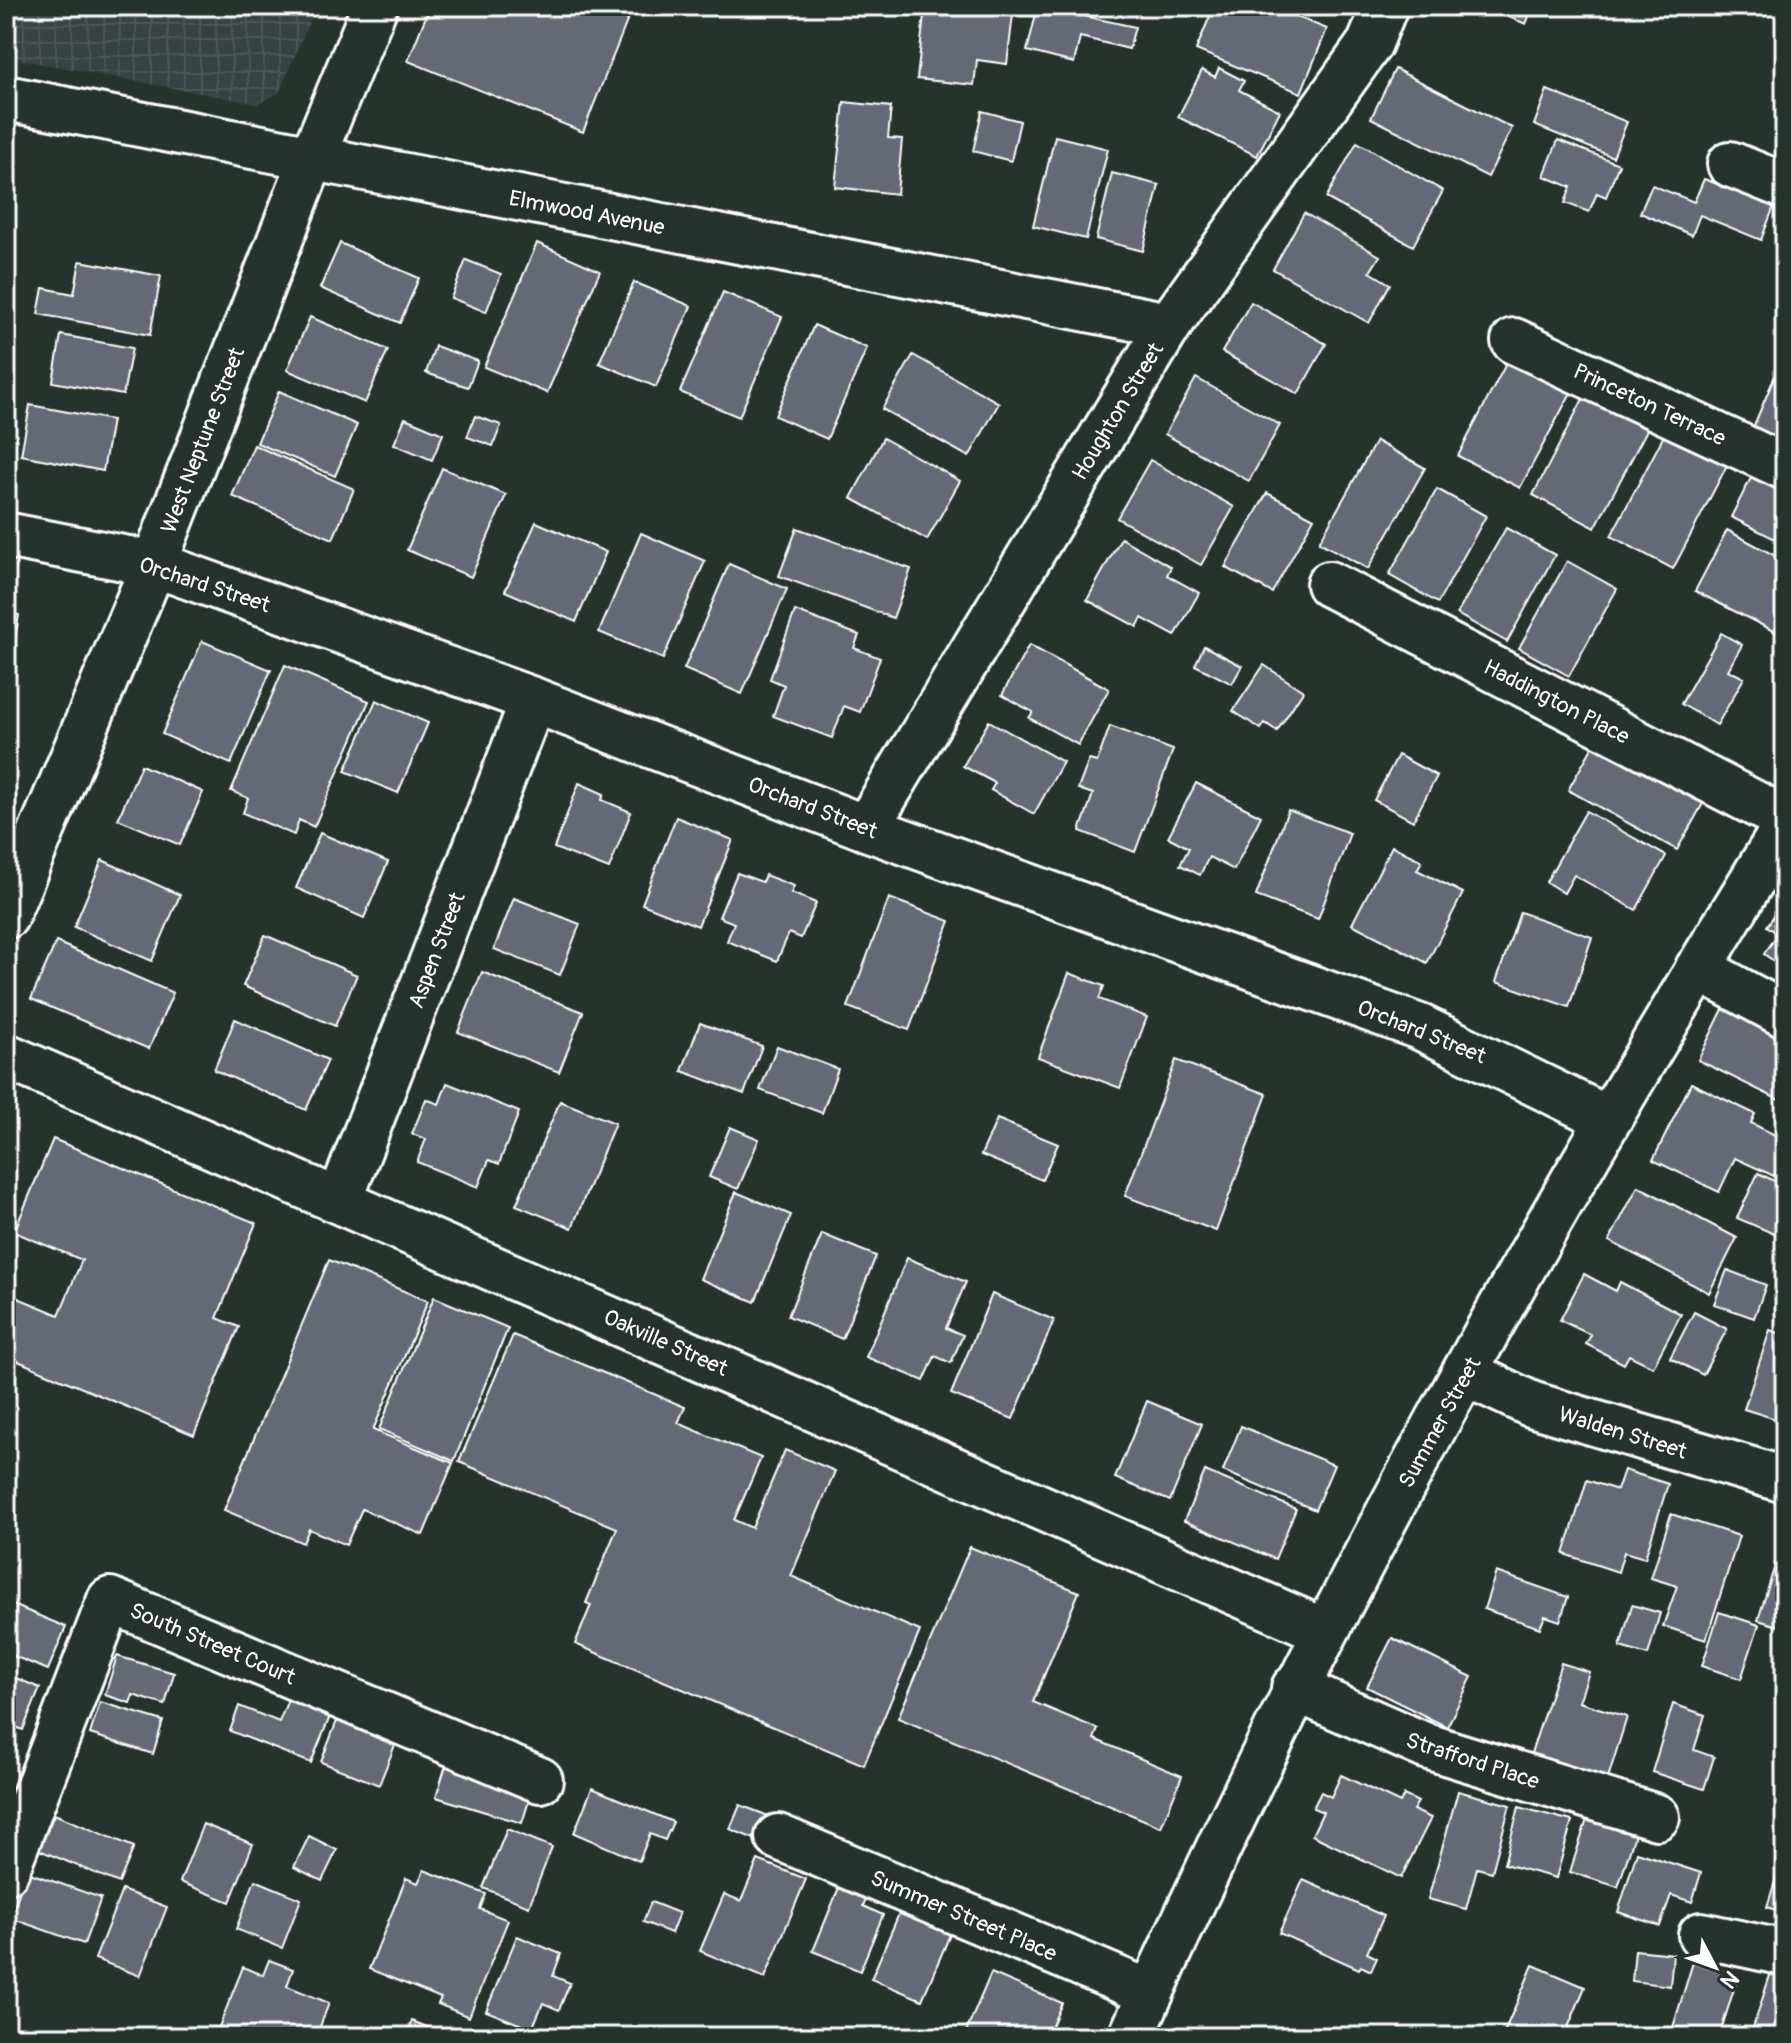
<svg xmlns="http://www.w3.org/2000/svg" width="1791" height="2043" font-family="Pangolin,sans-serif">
	<defs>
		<pattern id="industrial-grid" width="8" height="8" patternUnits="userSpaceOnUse" patternTransform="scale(2)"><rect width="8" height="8" fill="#394343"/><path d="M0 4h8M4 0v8" fill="none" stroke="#4d5656"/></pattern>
	</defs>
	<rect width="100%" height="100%" fill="#26332d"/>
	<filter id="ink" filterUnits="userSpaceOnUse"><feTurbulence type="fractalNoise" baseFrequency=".0125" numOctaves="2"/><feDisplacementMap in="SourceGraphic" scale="16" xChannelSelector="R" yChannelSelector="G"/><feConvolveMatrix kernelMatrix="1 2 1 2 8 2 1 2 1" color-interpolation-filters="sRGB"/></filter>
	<g filter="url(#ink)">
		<polygon fill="url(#industrial-grid)" points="6,6 316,6 279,93 258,104 6,57"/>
		<g fill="#656976" stroke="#fff" stroke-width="2">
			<polygon points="430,6 633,6 583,132 408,61"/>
			<polygon points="925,6 1014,6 1007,64 977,60 974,85 917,79"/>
			<polygon points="1038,6 1135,27 1129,49 1080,37 1074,63 1027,51"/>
			<polygon points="1214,6 1270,6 1327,29 1301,93 1196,50"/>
			<polygon points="1481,6 1533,6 1526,24"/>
			<polygon points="1219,68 1244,81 1239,90 1280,111 1257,156 1178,117 1202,70 1215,77"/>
			<polygon points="1395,69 1512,128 1488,177 1371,118"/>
			<polygon points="1547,90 1627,122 1613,157 1534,125"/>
			<polygon points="844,102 891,107 888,138 902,139 897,194 835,187"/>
			<polygon points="982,111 1020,121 1011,161 973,151"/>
			<polygon points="1055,136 1108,149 1086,239 1033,226"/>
			<polygon points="1558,140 1619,164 1606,197 1597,193 1589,212 1565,203 1571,187 1544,176"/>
			<polygon points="1357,142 1443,191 1413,246 1326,198"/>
			<polygon points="1112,173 1159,185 1143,251 1096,239"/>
			<polygon points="1704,179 1774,206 1761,240 1700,215 1692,235 1640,213 1652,185 1694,202"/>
			<polygon points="1304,213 1380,256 1370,272 1390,284 1369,323 1273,269"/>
			<polygon points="340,243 419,278 400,323 320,288"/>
			<polygon points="537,243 600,271 547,393 484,367"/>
			<polygon points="466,260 501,274 486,312 451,298"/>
			<polygon points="80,261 161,276 150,335 38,314 43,288 74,294"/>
			<polygon points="634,282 691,306 656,387 599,363"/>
			<polygon points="723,292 782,317 739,417 680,392"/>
			<polygon points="1251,302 1326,344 1298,394 1222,352"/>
			<polygon points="310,317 388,350 365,403 287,370"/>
			<polygon points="814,325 867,348 827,439 775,416"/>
			<polygon points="61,335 132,348 123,395 53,382"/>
			<polygon points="435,346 478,361 468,387 426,373"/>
			<polygon points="1511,354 1574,387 1520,488 1458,456"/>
			<polygon points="913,355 999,403 969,457 882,409"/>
			<polygon points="1196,378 1280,425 1249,481 1165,434"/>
			<polygon points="1774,378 1785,383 1785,443 1752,430"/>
			<polygon points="279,391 357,425 335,476 257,443"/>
			<polygon points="1586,393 1649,426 1595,528 1533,495"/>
			<polygon points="30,405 112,420 103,471 21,455"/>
			<polygon points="475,416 501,425 493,446 467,437"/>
			<polygon points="405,418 443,434 432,460 394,444"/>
			<polygon points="1671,422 1733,454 1673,569 1611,536"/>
			<polygon points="883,438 960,481 927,540 851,498"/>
			<polygon points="1376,441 1425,468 1368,569 1319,542"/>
			<polygon points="254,445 354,489 333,539 232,496"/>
			<polygon points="1150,460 1234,507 1201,565 1117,518"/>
			<polygon points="442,468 506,495 471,577 407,550"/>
			<polygon points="1756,468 1785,483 1785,544 1731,517"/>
			<polygon points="1437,489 1486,516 1438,603 1389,575"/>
			<polygon points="1267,493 1314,518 1272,593 1225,567"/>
			<polygon points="536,522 606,552 576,622 505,591"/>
			<polygon points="797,528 911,569 893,618 779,576"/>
			<polygon points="1506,528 1555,555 1507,642 1457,614"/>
			<polygon points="1727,530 1785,561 1785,637 1695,591"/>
			<polygon points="641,533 705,561 663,659 599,632"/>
			<polygon points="1121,538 1171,567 1167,575 1199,593 1175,636 1142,618 1137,627 1087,600"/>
			<polygon points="1567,561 1617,589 1569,676 1519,648"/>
			<polygon points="729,564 787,589 742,694 684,669"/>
			<polygon points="795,611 859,635 854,648 880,658 860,712 844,706 832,738 773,716 784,685 770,679"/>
			<polygon points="6,613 19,615 9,677 6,677"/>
			<polygon points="1721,633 1742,645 1728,670 1744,678 1717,725 1681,704"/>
			<polygon points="202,641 271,670 231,764 162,734"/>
			<polygon points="1029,645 1109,689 1078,745 1029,718 1033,712 1002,695"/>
			<polygon points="1204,646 1242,666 1232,684 1195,665"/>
			<polygon points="285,665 369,701 314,827 299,820 294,835 243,813 248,798 231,791"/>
			<polygon points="1264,665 1303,691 1277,731 1265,723 1261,729 1233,711"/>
			<polygon points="376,700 428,723 398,793 345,771"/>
			<polygon points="989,721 1063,762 1034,814 991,790 995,783 963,766"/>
			<polygon points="1110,726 1173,750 1135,852 1080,831 1093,794 1078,789 1089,760 1097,762"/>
			<polygon points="1597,739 1705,800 1677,850 1568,790"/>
			<polygon points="1398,755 1437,776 1413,821 1374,800"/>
			<polygon points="141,765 203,792 180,845 118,819"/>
			<polygon points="579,783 604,794 602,800 631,812 609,869 554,848"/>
			<polygon points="1196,783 1261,816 1234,870 1209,857 1200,875 1180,865 1189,848 1168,837"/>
			<polygon points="1288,810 1350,833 1318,919 1256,896"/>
			<polygon points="1586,811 1666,856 1636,910 1574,875 1564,893 1546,882"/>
			<polygon points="676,817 733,840 698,926 642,904"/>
			<polygon points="320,833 388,862 364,918 296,888"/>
			<polygon points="1392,846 1422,861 1417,870 1463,893 1427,963 1352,924"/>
			<polygon points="102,860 180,895 152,961 74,927"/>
			<polygon points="737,873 762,882 765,875 794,886 791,893 816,903 801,938 789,933 777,961 727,941 734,923 719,917"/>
			<polygon points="514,898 580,924 560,975 494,949"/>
			<polygon points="889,898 950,921 909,1030 848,1007"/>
			<polygon points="1785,899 1785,969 1764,954 1778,934 1767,926"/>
			<polygon points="1520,912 1592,937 1569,1007 1496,982"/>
			<polygon points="265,935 357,975 335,1026 243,986"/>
			<polygon points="56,942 173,993 149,1049 31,999"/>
			<polygon points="482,972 583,1012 559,1072 458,1032"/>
			<polygon points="1069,973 1104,986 1099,999 1147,1017 1120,1088 1038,1057"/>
			<polygon points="1723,1009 1785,1039 1785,1103 1698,1060"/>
			<polygon points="235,1019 328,1060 306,1110 214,1070"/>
			<polygon points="700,1023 762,1046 744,1094 682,1071"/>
			<polygon points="777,1046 838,1069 822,1113 760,1090"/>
			<polygon points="1176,1060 1267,1094 1216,1231 1125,1196"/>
			<polygon points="447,1083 519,1112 499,1164 489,1160 478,1187 417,1162 426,1139 412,1134 426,1099 439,1104"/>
			<polygon points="1691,1083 1755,1114 1751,1123 1785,1140 1785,1155 1774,1176 1735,1158 1719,1192 1653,1160"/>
			<polygon points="560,1101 615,1123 572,1228 516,1205"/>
			<polygon points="997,1119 1058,1144 1042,1180 981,1155"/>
			<polygon points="730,1127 759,1139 738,1189 709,1177"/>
			<polygon points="53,1139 256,1223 217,1318 239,1327 194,1435 6,1356 6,1293 59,1315 82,1260 14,1232"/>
			<polygon points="1758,1173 1785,1186 1785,1222 1779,1236 1737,1218"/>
			<polygon points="1638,1186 1737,1238 1709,1293 1609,1241"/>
			<polygon points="736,1192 791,1215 755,1302 700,1279"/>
			<polygon points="822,1234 876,1256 842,1339 788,1316"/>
			<polygon points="907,1258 966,1282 946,1328 963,1335 951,1363 935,1356 924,1381 866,1357"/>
			<polygon points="329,1260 428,1301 373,1430 453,1463 423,1535 362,1509 346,1545 309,1529 303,1543 224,1510"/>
			<polygon points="1727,1270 1766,1285 1754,1318 1714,1304"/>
			<polygon points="1584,1274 1616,1291 1620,1282 1681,1314 1653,1367 1629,1355 1624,1364 1586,1344 1591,1335 1560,1320"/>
			<polygon points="992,1294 1054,1320 1013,1419 951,1394"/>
			<polygon points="434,1297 508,1328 454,1461 379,1429"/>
			<polygon points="1694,1312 1727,1329 1703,1375 1670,1358"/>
			<polygon points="1785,1320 1785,1422 1744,1409 1770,1330 1781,1334"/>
			<polygon points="513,1335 685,1407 678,1423 761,1458 734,1520 752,1528 785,1450 835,1471 791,1576 920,1631 864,1765 575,1644 591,1605 586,1603 617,1528 459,1462"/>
			<polygon points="1147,1401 1202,1424 1170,1501 1115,1478"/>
			<polygon points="1241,1426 1334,1465 1315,1510 1223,1471"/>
			<polygon points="1624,1470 1668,1484 1645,1558 1624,1552 1618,1572 1564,1554 1587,1480 1617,1490"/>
			<polygon points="1205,1471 1296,1509 1275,1559 1184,1521"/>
			<polygon points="1671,1514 1739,1536 1706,1640 1663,1626 1677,1586 1651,1578"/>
			<polygon points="1782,1543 1785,1544 1785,1628 1758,1620"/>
			<polygon points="970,1547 1079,1592 1033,1702 1098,1729 1094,1739 1182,1776 1161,1827 898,1718"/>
			<polygon points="1496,1572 1568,1597 1560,1621 1545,1616 1540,1628 1484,1609"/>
			<polygon points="6,1602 66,1627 48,1670 6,1653"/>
			<polygon points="1632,1605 1660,1613 1648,1655 1620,1647"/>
			<polygon points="1719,1612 1759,1625 1741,1679 1702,1666"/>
			<polygon points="1392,1638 1472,1677 1447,1727 1367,1687"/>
			<polygon points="117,1656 174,1673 165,1705 133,1695 130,1703 105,1695"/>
			<polygon points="1561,1663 1589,1672 1579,1702 1627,1717 1607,1781 1530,1756"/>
			<polygon points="6,1674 40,1688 23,1730 6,1723"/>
			<polygon points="289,1697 331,1714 311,1763 230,1731 239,1706 279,1722"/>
			<polygon points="100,1702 163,1721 153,1754 90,1734"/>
			<polygon points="1673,1704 1705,1715 1694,1750 1714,1757 1704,1789 1652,1772"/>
			<polygon points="337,1721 395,1745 379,1785 321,1762"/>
			<polygon points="446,1765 532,1791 522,1823 436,1797"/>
			<polygon points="1341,1775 1400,1803 1404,1795 1418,1802 1413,1810 1431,1818 1401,1878 1312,1835 1323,1812 1313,1808 1321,1792 1331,1797"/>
			<polygon points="592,1788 673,1822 665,1840 650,1834 639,1861 574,1833"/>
			<polygon points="1458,1791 1510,1805 1492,1872 1477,1868 1466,1909 1428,1899"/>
			<polygon points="740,1805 774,1818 764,1843 730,1829"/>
			<polygon points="1519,1807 1572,1821 1556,1878 1504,1864"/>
			<polygon points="1589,1813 1637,1828 1618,1887 1570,1872"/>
			<polygon points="54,1814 134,1847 119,1883 39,1850"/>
			<polygon points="203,1824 253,1844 230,1902 180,1882"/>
			<polygon points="507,1829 552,1847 529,1906 483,1888"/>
			<polygon points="309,1836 337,1850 322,1881 294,1867"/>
			<polygon points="1637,1852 1701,1873 1692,1902 1671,1895 1660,1926 1618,1912"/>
			<polygon points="758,1860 806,1879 765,1978 700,1951 724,1894 741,1901"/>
			<polygon points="1781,1862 1785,1863 1785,1913 1767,1907"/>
			<polygon points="424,1870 486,1894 480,1909 508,1920 469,2017 438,2004 441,1998 369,1969 406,1878 418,1883"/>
			<polygon points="27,1872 101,1898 84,1944 10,1918"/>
			<polygon points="255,1880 301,1899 282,1948 236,1929"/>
			<polygon points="842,1880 869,1891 863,1906 883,1915 860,1971 813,1951"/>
			<polygon points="1303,1880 1384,1916 1367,1953 1377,1958 1371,1971 1361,1966 1359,1969 1279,1933"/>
			<polygon points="122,1890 167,1907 140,1976 95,1959"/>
			<polygon points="651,1902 679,1913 671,1933 643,1922"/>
			<polygon points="901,1909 952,1930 922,2000 871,1979"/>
			<polygon points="517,1936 561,1954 553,1976 570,1983 559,2010 543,2003 532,2029 486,2011"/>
			<polygon points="1635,1950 1673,1954 1670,1986 1632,1981"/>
			<polygon points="269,1960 293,1969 287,1986 329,2003 316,2037 215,2037 243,1967 263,1975"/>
			<polygon points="1693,1962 1738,1976 1719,2037 1670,2037"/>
			<polygon points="1533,1965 1585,1987 1564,2037 1502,2037"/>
			<polygon points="1773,1966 1785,1970 1785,2037 1750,2037"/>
			<polygon points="991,1973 1062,2003 1047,2037 978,2037 966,2032"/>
			<polygon points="412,2021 452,2037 406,2037"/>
		</g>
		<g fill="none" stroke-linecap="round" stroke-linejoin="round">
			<g stroke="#fff" stroke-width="50">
				<g id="street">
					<polyline points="6,98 1169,325"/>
					<polyline points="1730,164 1785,186"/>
					<polyline points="1514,341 1785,467"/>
					<polyline points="6,535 154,564 533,700 866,828 1420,1027 1608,1119"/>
					<polyline points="1329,584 1785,819"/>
					<polyline points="866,828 1169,325 1370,43 1385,6"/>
					<polyline points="6,916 154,564 312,158 375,6"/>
					<polyline points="1698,968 1785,1015"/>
					<polyline points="6,1056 1324,1631"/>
					<polyline points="340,1200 533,700"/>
					<polyline points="1465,1373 1531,1404 1785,1480"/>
					<polyline points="1294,1688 1426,1746 1657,1817"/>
					<polyline points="778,1837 1151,1993"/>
					<polyline points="6,1871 110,1600 540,1780"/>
					<polyline points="1701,1935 1785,1953"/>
				</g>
			</g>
			<g stroke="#fff" stroke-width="50">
				<path id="secondary" d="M1131,2037C1318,1618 1544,1217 1785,827"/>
			</g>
			<use href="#street" stroke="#26332d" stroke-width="44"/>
			<use href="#secondary" stroke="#26332d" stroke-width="44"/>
		</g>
	</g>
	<g text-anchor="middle" stroke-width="6" stroke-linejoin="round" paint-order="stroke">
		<g font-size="22" fill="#fff" stroke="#26332d">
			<text transform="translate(587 212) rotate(11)" y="8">Elmwood Avenue</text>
			<text transform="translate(1650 404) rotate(25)" y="8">Princeton Terrace</text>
			<text transform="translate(1117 411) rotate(-59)" y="8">Houghton Street</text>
			<text transform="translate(202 440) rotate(-69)" y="8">West Neptune Street</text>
			<text transform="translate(205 584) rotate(18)" y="8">Orchard Street</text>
			<text transform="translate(1557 701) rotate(27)" y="8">Haddington Place</text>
			<text transform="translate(813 807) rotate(21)" y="8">Orchard Street</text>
			<text transform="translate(436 950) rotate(-69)" y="8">Aspen Street</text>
			<text transform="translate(1422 1031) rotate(22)" y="8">Orchard Street</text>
			<text transform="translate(666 1342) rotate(24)" y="8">Oakville Street</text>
			<text transform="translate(1439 1422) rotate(-61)" y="8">Summer Street</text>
			<text transform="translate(1623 1432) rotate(17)" y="8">Walden Street</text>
			<text transform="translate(213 1643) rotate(23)" y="8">South Street Court</text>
			<text transform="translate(1473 1760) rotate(18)" y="8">Strafford Place</text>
			<text transform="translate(964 1915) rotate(23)" y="8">Summer Street Place</text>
		</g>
	</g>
	<rect width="1791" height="2043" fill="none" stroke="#26332d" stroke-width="32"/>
	<rect x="16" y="16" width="1759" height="2011" fill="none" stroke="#fff" stroke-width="3" filter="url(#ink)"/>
	<g transform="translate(1715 1967) rotate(131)" stroke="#26332d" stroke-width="6" paint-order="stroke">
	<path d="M0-6L14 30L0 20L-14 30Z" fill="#ffffff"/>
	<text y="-12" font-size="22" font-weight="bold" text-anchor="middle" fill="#ffffff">N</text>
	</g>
</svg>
